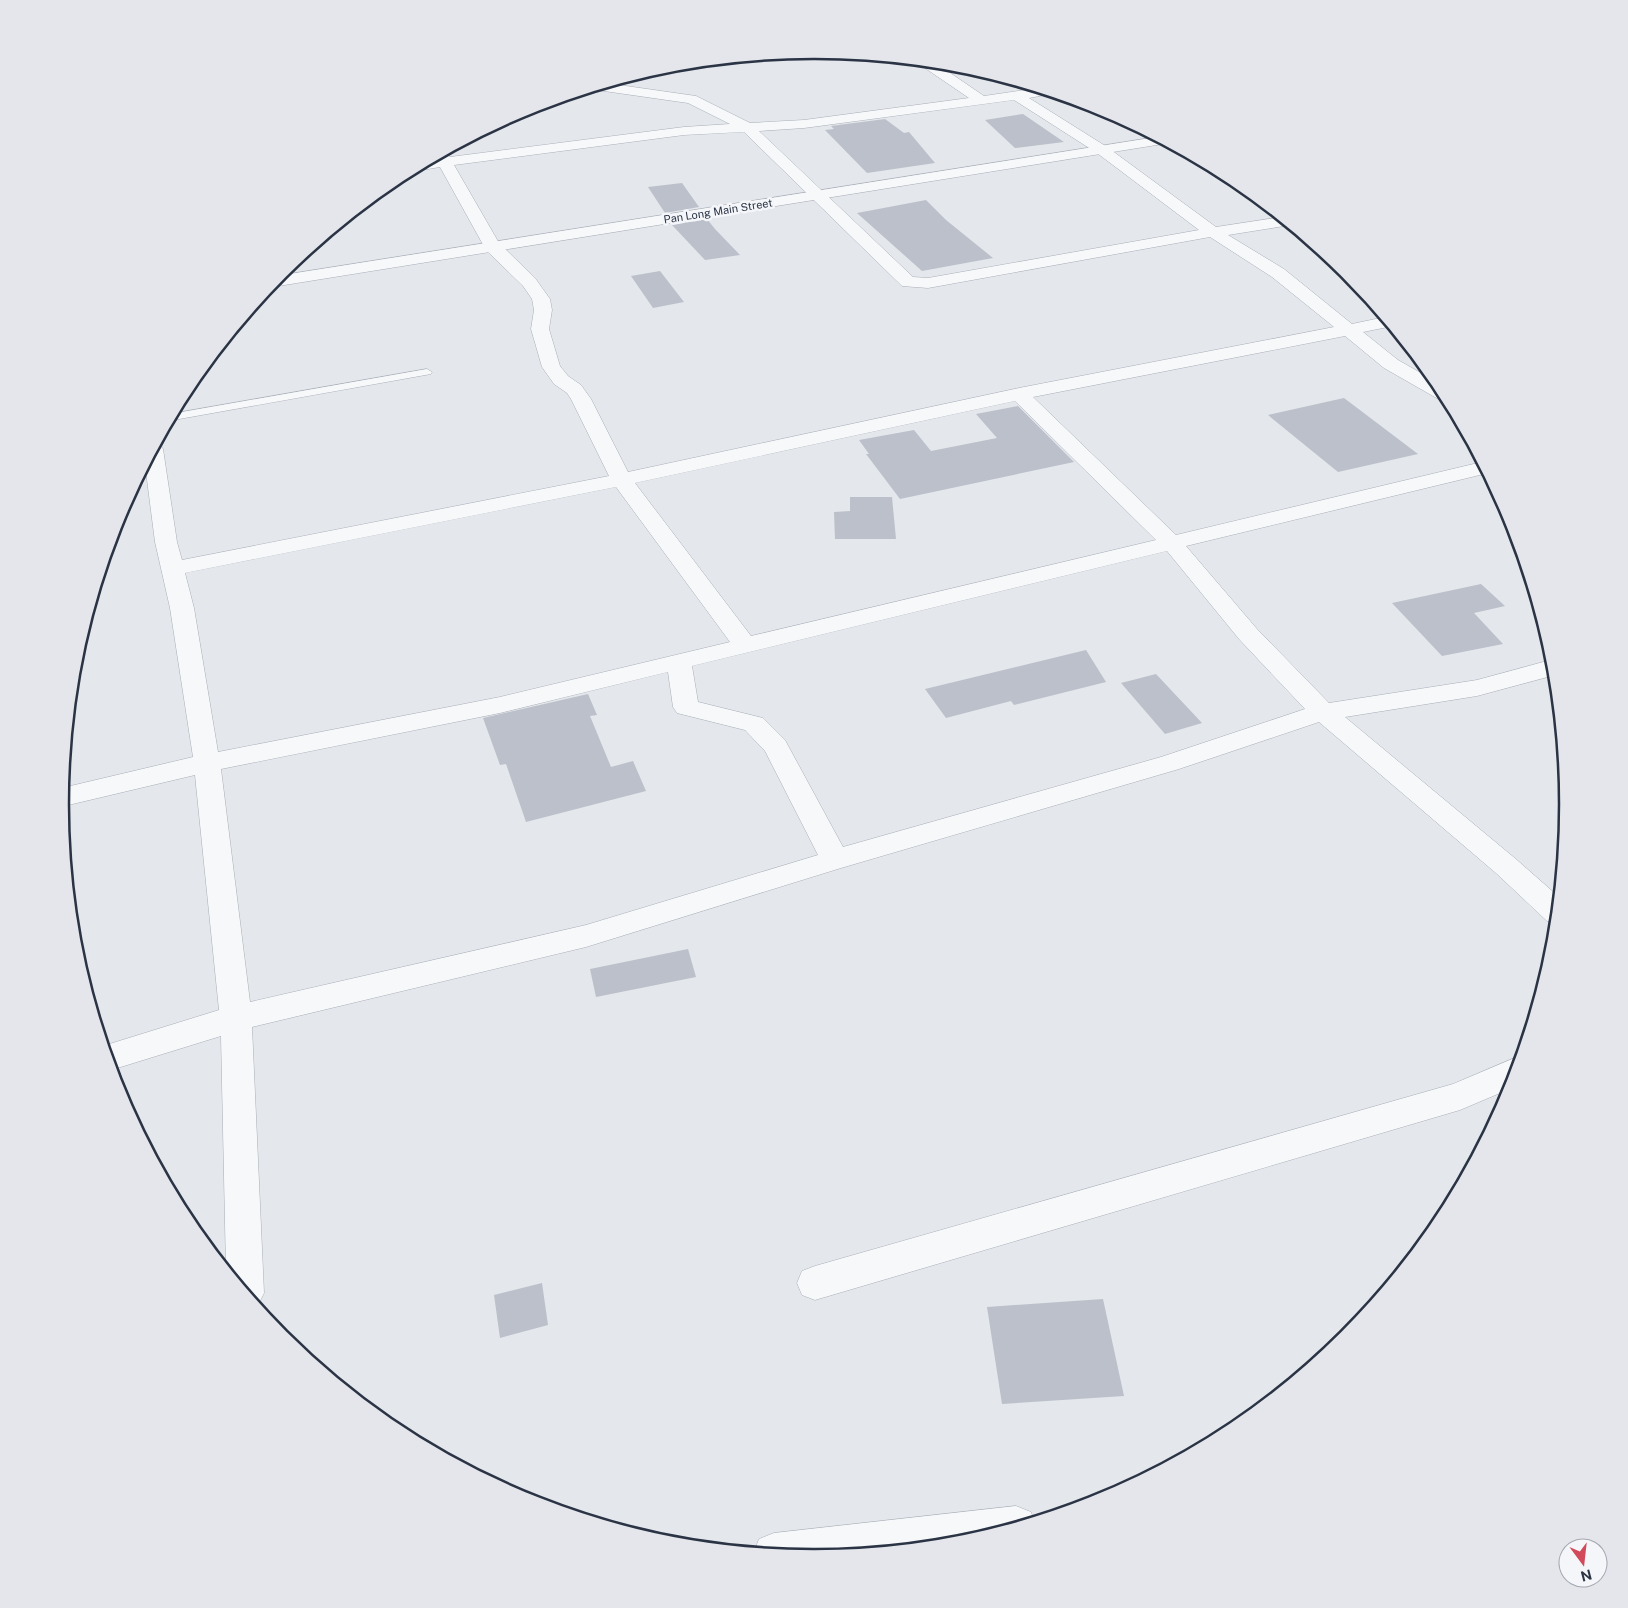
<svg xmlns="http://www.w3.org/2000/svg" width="1628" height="1608" font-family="'Public Sans',sans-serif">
	<rect width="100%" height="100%" fill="#e4e7ec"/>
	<g fill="#bbc0ca">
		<polygon points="1023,114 1064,142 1015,148 985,120"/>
		<polygon points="885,119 904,133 909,132 935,163 867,173 825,130 834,129 831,126"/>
		<polygon points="682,183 699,207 665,213 648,187"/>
		<polygon points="926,200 946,220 993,258 922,271 857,213"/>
		<polygon points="707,219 715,229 740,255 705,260 672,225"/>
		<polygon points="660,271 684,302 653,308 631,276"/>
		<polygon points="1344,398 1418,454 1338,472 1268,415"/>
		<polygon points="1018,406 1074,462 900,499 866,454 869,454 859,440 914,430 931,451 997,438 976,414"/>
		<polygon points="850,497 892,497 896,539 835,539 834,512 850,511"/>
		<polygon points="1481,584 1505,606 1474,613 1503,644 1442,656 1392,603"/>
		<polygon points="1086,650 1106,682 1014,705 1011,701 946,718 925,689"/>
		<polygon points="1156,674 1202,723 1165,734 1121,683"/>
		<polygon points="588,694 597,715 590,716 611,767 633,761 646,791 526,822 506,764 500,765 483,718"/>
		<polygon points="688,949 696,977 596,997 590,969"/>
		<polygon points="542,1283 548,1325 500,1338 494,1295"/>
		<polygon points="1103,1299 1124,1396 1002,1404 987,1307"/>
	</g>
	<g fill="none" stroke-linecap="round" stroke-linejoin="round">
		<g stroke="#a9aeb7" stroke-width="1">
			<polygon id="service" points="427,369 432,372 431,374 168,421 171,414"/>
		</g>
		<g stroke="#a9aeb7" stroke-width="1">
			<g id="minor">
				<path d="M918,60L934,62L984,96L1039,88L1055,93L1029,98L1107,147L1216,227L1281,217L1291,225L1228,235L1284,269L1352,324L1385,317L1393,326L1363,332L1398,360L1440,384L1450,401L1440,400L1384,368L1345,336L1033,397L1176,535L1482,462L1488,473L1186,546L1257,629L1329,703L1477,680L1554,659L1555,675L1477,696L1345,717L1517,860L1559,897L1556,924L1547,921L1497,874L1319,722L1179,769L841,868L586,947L252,1027L264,1293L258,1305L255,1306L226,1270L221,1036L111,1070L103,1046L219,1010L195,775L60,807L62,788L193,757L170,608L155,542L145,464L156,444L160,445L163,449L177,542L182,560L609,476L571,399L567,393L554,384L542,367L531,329L534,310L532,299L523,286L486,250L440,167L416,171L410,169L427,160L436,159L434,156L445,150L450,157L684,127L730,124L688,103L597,90L591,87L605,83L696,96L750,123L804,120L969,98L919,64ZM1014,100L1097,153L1199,230L928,278L913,277L759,131L804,128ZM744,132L902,286L928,288L1210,237L1272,277L1334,327L1019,388L628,472L591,399L581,385L568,376L560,366L549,329L552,310L550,299L535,278L499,243L454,165L684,135ZM1015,401L1156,540L751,636L635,483ZM616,487L730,642L500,697L218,752L194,608L185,573ZM1167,551L1239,639L1305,709L1161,757L843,847L785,740L763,718L698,702L692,666ZM668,672L673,707L677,713L745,730L765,751L818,855L586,925L250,1002L221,769L500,713Z"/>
				<polygon points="1517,1057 1521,1059 1512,1088 1460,1110 815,1300 802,1295 797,1283 802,1271 815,1266 1453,1084"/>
				<polygon points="1016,1506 1031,1512 1034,1521 961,1544 814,1558 754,1552 759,1539 774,1533"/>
			</g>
		</g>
		<g stroke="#a9aeb7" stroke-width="1">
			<polygon id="tertiary" points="1157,137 1169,143 272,287 268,286 277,276"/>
		</g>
		<use href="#service" fill="#f7f8fa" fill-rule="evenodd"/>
		<use href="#minor" fill="#f7f8fa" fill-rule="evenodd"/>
		<use href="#tertiary" fill="#f7f8fa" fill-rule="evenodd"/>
	</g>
	<g text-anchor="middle" stroke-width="5" stroke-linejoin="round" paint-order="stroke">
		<g font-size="11" fill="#2b3445" stroke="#f4f6f9">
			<text transform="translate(718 211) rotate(-9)" y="4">Pan Long Main Street</text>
		</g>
	</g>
	<path d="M0 0H1628V1608H0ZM69 804a745 745 0 1 1 1490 0a745 745 0 1 1-1490 0Z" fill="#e4e6eb" fill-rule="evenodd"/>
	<path fill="none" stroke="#2b3445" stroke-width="2.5" d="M69 804a745 745 0 1 1 1490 0a745 745 0 1 1-1490 0Z"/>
	<g transform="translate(1583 1563) rotate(165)"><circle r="24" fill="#f4f6f9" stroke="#a4a8b1"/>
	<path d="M0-4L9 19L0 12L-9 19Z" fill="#d1495b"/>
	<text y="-8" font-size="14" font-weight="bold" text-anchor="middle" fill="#2b3445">N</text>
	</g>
</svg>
